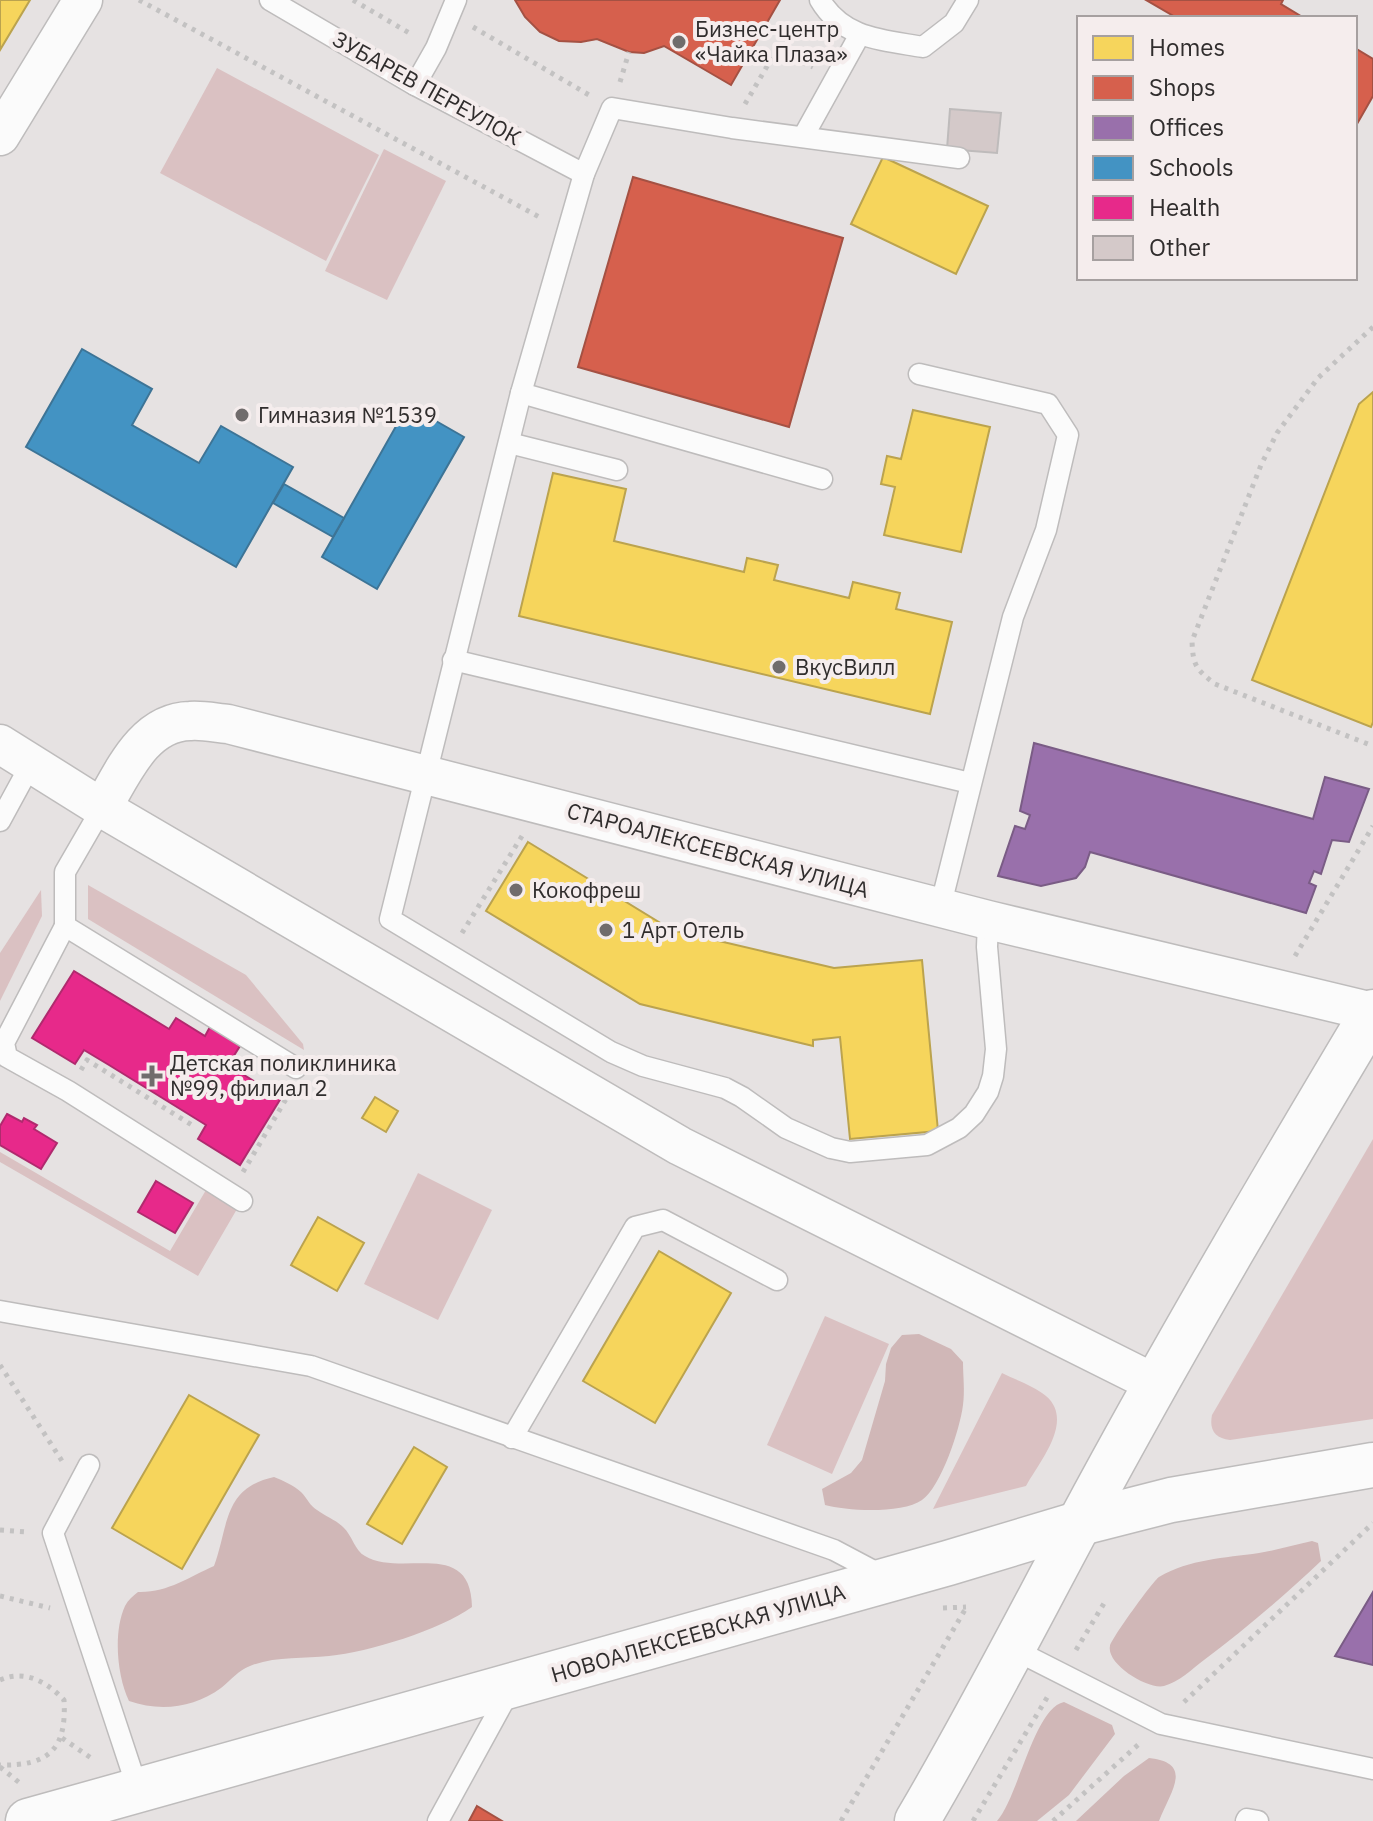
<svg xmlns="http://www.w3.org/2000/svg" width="1373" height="1821" font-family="'IBM Plex Sans',sans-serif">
	<rect width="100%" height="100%" fill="#e6e2e2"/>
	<g fill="#dac1c2">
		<polygon points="217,68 379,155 326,261 160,173"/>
		<polygon points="384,149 446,181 387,300 325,271"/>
		<polygon points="88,885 246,975 303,1044 304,1050 88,919"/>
		<polygon points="41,890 42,916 0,1001 0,953"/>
		<path d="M1373,1139V1419L1230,1440C1215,1438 1209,1430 1212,1415Z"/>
		<polygon points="0,1152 170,1251 206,1190 237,1209 198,1276 0,1162"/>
		<polygon points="418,1173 492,1210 438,1320 364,1284"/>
		<polygon points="825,1316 889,1344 832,1474 767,1445"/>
		<path d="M1002,1373C1016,1380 1034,1386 1046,1396C1075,1421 1039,1462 1026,1486L933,1509Z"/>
	</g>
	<g fill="#d0b7b7">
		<path d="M919,1334L951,1349L963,1362C963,1376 965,1391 963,1405C960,1429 941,1487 922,1500C902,1514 847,1511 825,1505L822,1489L851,1473L862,1460L885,1381L886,1364L891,1348L902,1335Z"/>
		<path d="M274,1477C284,1481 293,1485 301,1492C307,1498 310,1506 317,1510C325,1516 336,1520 343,1527C352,1535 355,1551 365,1556C402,1578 471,1537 472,1607C440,1630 369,1652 329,1656C304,1659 274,1656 250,1666C239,1670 231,1680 221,1688C194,1708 160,1712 129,1701C117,1676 113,1632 125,1606C128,1600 133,1596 138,1592C167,1593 189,1577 214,1566C229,1525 223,1488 274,1477Z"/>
		<path d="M1312,1541L1318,1543L1321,1561C1284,1596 1245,1629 1204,1660C1192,1669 1179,1682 1164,1686C1148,1690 1106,1664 1110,1646C1111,1639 1153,1581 1159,1577C1190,1559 1224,1558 1259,1553C1277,1550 1294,1545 1312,1541Z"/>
		<path d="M1064,1702L1112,1725L1115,1734L1069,1795L1037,1821H997C1018,1798 1034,1708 1064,1702Z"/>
		<path d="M1149,1758C1195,1763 1170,1792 1159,1821H1076L1124,1776Z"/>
	</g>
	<g fill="#f6d55c" stroke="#bba34e" stroke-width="2">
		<polygon points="0,0 30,0 0,50"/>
		<polygon points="883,157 988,206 956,274 851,224"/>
		<polygon points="1373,392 1373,722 1371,727 1252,680 1359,404"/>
		<polygon points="913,410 990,427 961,552 884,535 895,487 881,484 887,456 901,459"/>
		<polygon points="553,473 626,489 614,541 744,572 747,558 778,565 774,580 849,598 853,582 900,593 896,609 952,622 930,714 519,616"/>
		<polygon points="528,842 672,930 834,968 922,960 938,1131 850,1139 840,1037 813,1040 813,1046 640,1004 486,911"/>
		<polygon points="375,1097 398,1111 386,1132 362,1118"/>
		<polygon points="318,1217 364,1243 337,1291 291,1265"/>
		<polygon points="659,1251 731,1293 655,1423 583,1381"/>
		<polygon points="189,1395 259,1435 182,1569 112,1528"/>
		<polygon points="414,1447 447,1467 402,1544 367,1524"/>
	</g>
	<g fill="#d6604d" stroke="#a45143" stroke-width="2">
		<polygon points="515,0 780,0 731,85 664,46 644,53 629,52 597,39 581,42 559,41 540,32 525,17"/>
		<polygon points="1146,0 1283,0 1281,4 1304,18 1177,18"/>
		<polygon points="1355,48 1373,59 1373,96 1357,124"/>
		<polygon points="633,177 843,238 789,427 578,367"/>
		<polygon points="477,1806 502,1821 469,1821"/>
	</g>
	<g fill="#9970ab" stroke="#7a5c85" stroke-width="2">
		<polygon points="1034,743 1313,819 1325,777 1369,789 1349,842 1332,840 1321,874 1314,871 1309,883 1316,886 1306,913 1090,852 1085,867 1076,878 1041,886 998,876 1015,826 1025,829 1030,815 1020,811"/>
		<polygon points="1373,1592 1373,1665 1335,1656"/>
	</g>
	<g fill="#4393c3" stroke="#3d7496" stroke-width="2">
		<polygon points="82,349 152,389 132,425 199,463 221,426 293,467 236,567 26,447"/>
		<polygon points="408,405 464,437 377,589 322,557"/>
		<polygon points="284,484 344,518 333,537 273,503"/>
	</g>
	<g fill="#e7298a" stroke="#b02a6e" stroke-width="2">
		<polygon points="74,971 169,1029 176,1018 205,1036 210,1027 240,1046 228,1065 281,1098 240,1165 198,1139 206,1125 109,1065 84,1050 75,1064 32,1038"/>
		<polygon points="7,1114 22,1122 24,1118 37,1125 34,1129 57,1143 41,1169 0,1145 0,1126"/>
		<polygon points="156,1181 193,1203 175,1233 138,1212"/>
	</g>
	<polygon fill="#d4c9c9" stroke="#bebbbb" stroke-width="2" points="950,109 1001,113 997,153 947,149"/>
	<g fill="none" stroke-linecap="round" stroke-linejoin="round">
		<g stroke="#bebcbc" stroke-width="23">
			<g id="service">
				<polyline points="270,0 415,85 584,174"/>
				<path d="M820,0C843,39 883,40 923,47L954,23L968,0"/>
				<polyline points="415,85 436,48 456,0"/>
				<polyline points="803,137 859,36"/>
				<polyline points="959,158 732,128 612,108 584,174 521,393 390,919 611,1052 643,1066 725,1088 742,1097 786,1128 831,1148 850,1152 927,1145 959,1128 974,1114 988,1092 993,1076 996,1049 987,947 988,920"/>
				<polyline points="919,374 1048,404 1068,435 1046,530 1013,617 940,908"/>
				<polyline points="521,393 822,479"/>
				<polyline points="509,443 617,470"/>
				<polyline points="453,660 970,783"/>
				<polyline points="102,808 65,872 65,926 296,1068"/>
				<polyline points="0,821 31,764"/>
				<polyline points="65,926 4,1043 7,1057 68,1091 242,1201"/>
				<polyline points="0,1311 311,1366 834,1550 885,1577"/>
				<polyline points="512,1438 635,1227 663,1220 777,1280"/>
				<polyline points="89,1465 53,1533 138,1790"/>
				<polyline points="1013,1649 1161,1724 1373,1769"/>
				<polyline points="438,1821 511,1688"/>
				<polyline points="1246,1821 1247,1819 1258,1821"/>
			</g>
		</g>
		<g stroke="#bebcbc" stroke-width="41">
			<g id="minor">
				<polyline points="0,136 83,0"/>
				<polyline points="0,744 102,808 680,1146 1158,1385"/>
				<path d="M102,808C123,773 143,722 190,721C203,720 216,723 228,724L988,920L1373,1012"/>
			</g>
		</g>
		<g stroke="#bebcbc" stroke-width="47">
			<g id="tertiary">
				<polyline points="28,1821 948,1563 1081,1523 1171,1500 1373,1465"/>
				<path d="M917,1821C982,1711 1039,1597 1100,1485C1187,1325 1280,1168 1373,1012"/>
			</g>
		</g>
		<g stroke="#c3c2c2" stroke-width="5" stroke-dasharray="4 6" stroke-linecap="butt">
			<polyline points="139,0 543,219"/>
			<polyline points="353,0 411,34"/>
			<polyline points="473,27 589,95"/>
			<polyline points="620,82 629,52"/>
			<polyline points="745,104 776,51 813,67"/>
			<path d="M1373,327L1318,378L1277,433L1261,465L1192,641C1193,666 1196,669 1215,684L1373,746"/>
			<polyline points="462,933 522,836"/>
			<polyline points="1295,956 1373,826"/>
			<polyline points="81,1070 87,1060 195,1127"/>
			<polyline points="243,1172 289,1094"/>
			<polyline points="0,1365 62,1461"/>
			<polyline points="0,1530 27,1532"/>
			<polyline points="0,1596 50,1608"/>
			<polyline points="943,1608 966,1607"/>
			<polyline points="1076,1650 1106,1600"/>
			<path d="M0,1680C25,1669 47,1682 64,1700C67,1750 48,1766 0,1765"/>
			<polyline points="1184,1702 1373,1523"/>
			<polyline points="62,1738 94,1760"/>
			<polyline points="0,1767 21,1784"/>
			<polyline points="841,1821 966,1608"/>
			<polyline points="973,1821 1048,1696"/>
			<polyline points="1053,1821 1139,1744"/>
		</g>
		<use href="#service" stroke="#fbfbfb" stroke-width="20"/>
		<use href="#minor" stroke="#fbfbfb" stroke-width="38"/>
		<use href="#tertiary" stroke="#fbfbfb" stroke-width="44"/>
	</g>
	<g fill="#706c6c" stroke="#f5eded" stroke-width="3">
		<circle cx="679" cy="42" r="8"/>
		<circle cx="242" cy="415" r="8"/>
		<circle cx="779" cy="667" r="8"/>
		<circle cx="516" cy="890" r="8"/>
		<circle cx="606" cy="930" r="8"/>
		<path d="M148 1064h8v8h8v8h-8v8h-8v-8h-8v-8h8z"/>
	</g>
	<g text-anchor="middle" stroke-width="8" stroke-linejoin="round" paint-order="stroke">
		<g font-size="22" fill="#302d2d" stroke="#f5eded" text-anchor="start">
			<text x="695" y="37">Бизнес-центр<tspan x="695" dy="25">«Чайка Плаза»</tspan></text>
			<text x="258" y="423">Гимназия №1539</text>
			<text x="795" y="675">ВкусВилл</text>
			<text x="532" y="898">Кокофреш</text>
			<text x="622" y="938">1 Арт Отель</text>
			<text x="170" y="1071">Детская поликлиника<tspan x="170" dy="25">№99, филиал 2</tspan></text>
		</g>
		<g font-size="22" fill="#302d2d" stroke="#f5eded">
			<text transform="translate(427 88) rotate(29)" y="8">ЗУБАРЕВ ПЕРЕУЛОК</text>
			<text transform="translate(718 850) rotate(15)" y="8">СТАРОАЛЕКСЕЕВСКАЯ УЛИЦА</text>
			<text transform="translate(698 1633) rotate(-16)" y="8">НОВОАЛЕКСЕЕВСКАЯ УЛИЦА</text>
		</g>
	</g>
	<rect x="1077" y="16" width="280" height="264" fill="#f5eded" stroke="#a6a0a0" stroke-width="2"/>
	<rect x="1093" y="36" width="40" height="24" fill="#f6d55c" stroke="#a6a0a0" stroke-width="2"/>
	<text x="1149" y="56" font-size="24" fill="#302d2d">Homes</text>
	<rect x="1093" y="76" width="40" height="24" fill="#d6604d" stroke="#a6a0a0" stroke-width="2"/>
	<text x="1149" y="96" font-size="24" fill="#302d2d">Shops</text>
	<rect x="1093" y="116" width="40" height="24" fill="#9970ab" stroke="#a6a0a0" stroke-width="2"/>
	<text x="1149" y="136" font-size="24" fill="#302d2d">Offices</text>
	<rect x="1093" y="156" width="40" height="24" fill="#4393c3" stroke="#a6a0a0" stroke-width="2"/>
	<text x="1149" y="176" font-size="24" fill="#302d2d">Schools</text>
	<rect x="1093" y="196" width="40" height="24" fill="#e7298a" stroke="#a6a0a0" stroke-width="2"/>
	<text x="1149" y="216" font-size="24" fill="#302d2d">Health</text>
	<rect x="1093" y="236" width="40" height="24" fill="#d4c9c9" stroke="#a6a0a0" stroke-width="2"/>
	<text x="1149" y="256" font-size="24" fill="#302d2d">Other</text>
</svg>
